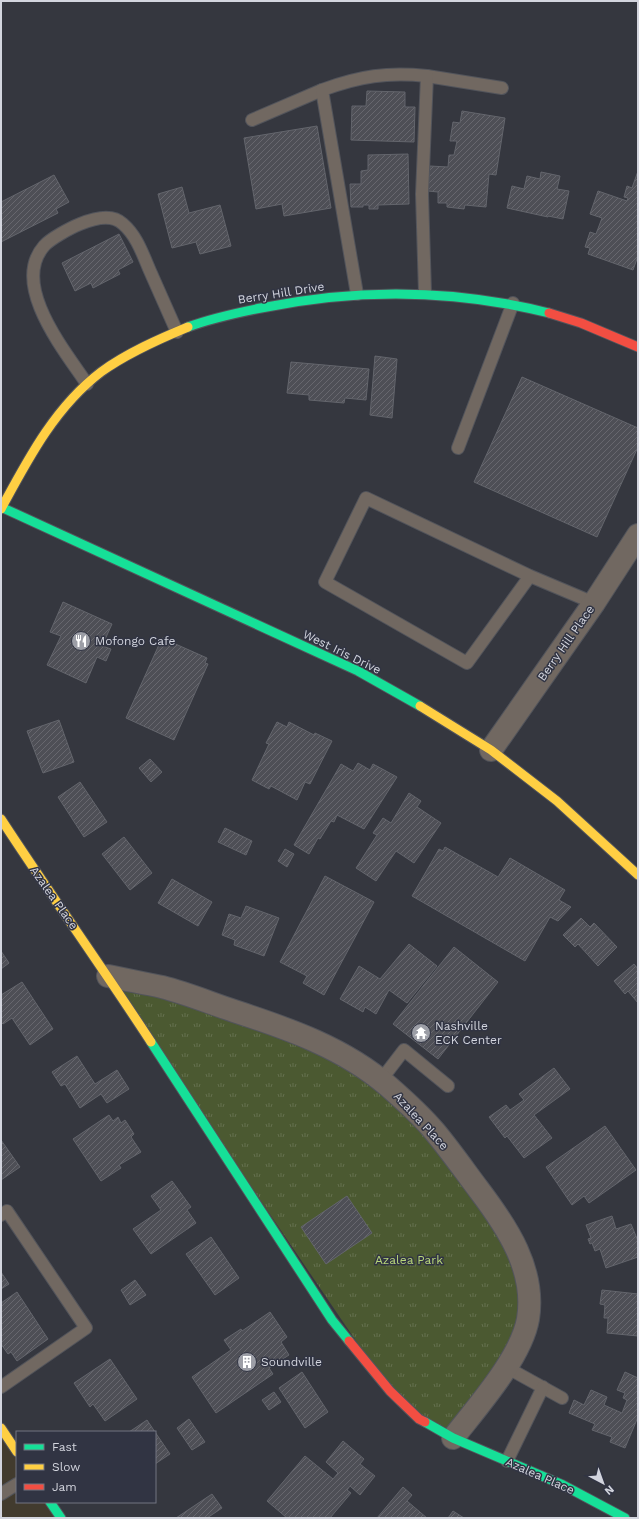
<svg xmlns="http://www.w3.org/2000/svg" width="639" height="1519" font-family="'Work Sans',sans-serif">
	<defs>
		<pattern id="grass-tufts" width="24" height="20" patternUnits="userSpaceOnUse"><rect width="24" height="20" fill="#4b5931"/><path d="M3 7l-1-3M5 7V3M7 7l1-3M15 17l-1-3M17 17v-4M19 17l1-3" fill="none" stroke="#64704e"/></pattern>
		<pattern id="building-hatch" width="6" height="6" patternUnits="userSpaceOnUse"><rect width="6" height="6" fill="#4e4f56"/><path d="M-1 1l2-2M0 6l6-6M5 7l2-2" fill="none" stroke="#67676e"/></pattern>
	</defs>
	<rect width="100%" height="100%" fill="#35373f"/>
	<polygon fill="#423b2e" points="1,1428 17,1452 17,1502 50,1502 61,1518 1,1518"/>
	<polygon fill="url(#grass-tufts)" points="108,976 363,1068 501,1221 528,1318 453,1438 390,1391"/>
	<g fill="url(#building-hatch)" stroke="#63656c">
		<polygon points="367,91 405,92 405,107 415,107 414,142 351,140 352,106 366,106"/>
		<polygon points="462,111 505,118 496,175 489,174 486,207 465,205 464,209 447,207 447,203 438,203 438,192 428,191 430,166 448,167 449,155 454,155 457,141 450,141 453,122 460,123"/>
		<polygon points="317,126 331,208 284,216 282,204 256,209 244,138"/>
		<polygon points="408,154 409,204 378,205 378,209 369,209 369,205 363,205 363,207 351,207 350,184 361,184 361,171 368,170 368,155"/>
		<polygon points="638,171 638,256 633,270 588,254 590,248 585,247 590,232 596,234 602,218 590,214 598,191 627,201 628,198 624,197 627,186 632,188"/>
		<polygon points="541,172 560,176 557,189 569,191 563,219 548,216 548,217 507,208 512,186 524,189 527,176 540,179"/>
		<polygon points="54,175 69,202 56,209 58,213 1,242 1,202"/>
		<polygon points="182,187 189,213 220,205 231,246 200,254 196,242 172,248 158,194"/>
		<polygon points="119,234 133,262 118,270 120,274 93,288 91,283 75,291 62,263"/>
		<polygon points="375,356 397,359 392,418 370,415"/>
		<polygon points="291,362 369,369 366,400 345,398 344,403 309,400 309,395 287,393"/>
		<polygon points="522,377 638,428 638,447 597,537 474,482"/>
		<polygon points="63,602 112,624 102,646 111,649 106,661 97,657 86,683 47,665 61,636 50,632"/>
		<polygon points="162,638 207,658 205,663 208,664 174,740 126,718"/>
		<polygon points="59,720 74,762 43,773 27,731"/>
		<polygon points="277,722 287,727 289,722 314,735 315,733 332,741 310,784 305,782 297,800 271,786 269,789 252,780 269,744 266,743"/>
		<polygon points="150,759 162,772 151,782 139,768"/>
		<polygon points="358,763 370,770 373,764 397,777 364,829 337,815 334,822 331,821 320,839 318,838 309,854 294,845 341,764 353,771"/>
		<polygon points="80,782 107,822 84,837 58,797"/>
		<polygon points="409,793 421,801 417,807 441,823 414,863 396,851 376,881 356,868 377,835 373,833 383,818 391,823"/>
		<polygon points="225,828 252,841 246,855 218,842"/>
		<polygon points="124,837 152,873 130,890 102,854"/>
		<polygon points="445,847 498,877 510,858 565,890 559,900 571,907 558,921 550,917 525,961 412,896 439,849 443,851"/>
		<polygon points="285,849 294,854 287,867 278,861"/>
		<polygon points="325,876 374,902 324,995 303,983 307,976 280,962"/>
		<polygon points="172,879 212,902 198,926 158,903"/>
		<polygon points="246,906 279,918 264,956 234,945 235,940 222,935 229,914 241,918"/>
		<polygon points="581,918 590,927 594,923 617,947 598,966 578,944 575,947 563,935"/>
		<polygon points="409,944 437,966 407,1003 389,990 376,1014 365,1007 363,1012 340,999 359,966 380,979"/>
		<polygon points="454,947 498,982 438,1059 393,1024"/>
		<polygon points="1,951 9,963 1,969"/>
		<polygon points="634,964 638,969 638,1003 628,991 625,994 614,981"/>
		<polygon points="22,982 53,1029 30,1045 12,1018 3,1024 1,1022 1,995"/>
		<polygon points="77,1056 95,1084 117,1070 129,1089 107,1103 101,1094 80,1108 65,1084 61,1086 52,1072"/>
		<polygon points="554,1068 570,1089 534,1115 552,1138 524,1158 507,1136 505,1138 489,1117 506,1105 510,1110 524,1100 519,1094"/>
		<polygon points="109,1115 113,1121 118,1117 121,1123 125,1120 134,1134 131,1137 141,1152 119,1165 121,1168 101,1181 73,1139"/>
		<polygon points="605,1126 636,1170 589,1203 584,1196 572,1205 546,1167"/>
		<polygon points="1,1140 20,1167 1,1180"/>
		<polygon points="172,1181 191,1207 187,1210 196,1223 151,1254 133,1229 161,1210 151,1196"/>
		<polygon points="347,1196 372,1233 326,1264 301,1227"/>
		<polygon points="612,1216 616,1229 631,1224 638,1241 638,1257 606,1268 600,1249 595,1251 592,1243 590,1244 588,1239 591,1238 586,1225"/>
		<polygon points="211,1237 239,1278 215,1295 186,1254"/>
		<polygon points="1,1272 9,1284 1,1289"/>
		<polygon points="135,1280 146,1295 130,1305 121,1290"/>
		<polygon points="602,1290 638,1294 638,1336 607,1333 608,1318 604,1318 605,1305 600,1304"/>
		<polygon points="17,1292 48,1339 17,1361 11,1352 8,1354 1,1344 1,1303"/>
		<polygon points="270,1312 287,1337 281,1342 289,1355 269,1368 273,1374 216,1413 192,1377 231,1350 224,1340 241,1329 242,1331"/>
		<polygon points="110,1359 137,1399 105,1421 93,1404 90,1407 74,1383"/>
		<polygon points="302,1372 328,1412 305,1428 279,1388"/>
		<polygon points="625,1372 638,1378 638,1417 625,1448 610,1442 612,1437 592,1430 595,1424 569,1413 574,1400 584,1405 591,1390 607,1397 604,1405 622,1413 627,1400 623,1398 625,1393 617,1390"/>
		<polygon points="274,1392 281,1402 269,1410 262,1400"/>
		<polygon points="189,1419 205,1442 192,1450 177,1428"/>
		<polygon points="147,1420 155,1432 129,1432"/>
		<polygon points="155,1432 170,1454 155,1464"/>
		<polygon points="343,1441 364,1459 360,1464 375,1476 360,1495 350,1486 347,1490 351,1493 330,1518 287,1518 267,1501 305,1456 333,1479 338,1473 326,1462"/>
		<polygon points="403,1487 412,1495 407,1501 427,1518 377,1518"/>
		<polygon points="212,1494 222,1508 207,1518 176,1518"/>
		<polygon points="453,1511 464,1518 448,1518"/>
	</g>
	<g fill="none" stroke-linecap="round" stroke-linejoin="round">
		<g stroke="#52545b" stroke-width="14">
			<g id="lane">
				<polyline points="427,76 502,88"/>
				<polyline points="252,120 322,90"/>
				<path d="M357,294L322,90C360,76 387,72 427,76L422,194L425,293"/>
				<path d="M87,384C65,351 10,285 44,246C50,239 70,228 80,224C92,219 112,213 123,224C137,236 143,255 150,271C159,291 168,312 177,332"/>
				<polyline points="458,448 513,303"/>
				<polyline points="530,576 467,663 325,582 366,498 530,576 594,603"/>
				<polyline points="381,1080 404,1050 448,1086"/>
				<polyline points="1,1215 7,1211 86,1328 1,1387"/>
				<polyline points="506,1367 562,1398"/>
				<polyline points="507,1461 543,1387"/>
				<polyline points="1,1494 17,1484"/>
			</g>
		</g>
		<g stroke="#52545b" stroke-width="24">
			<g id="street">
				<polyline points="491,750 594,603 638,535"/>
				<path d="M108,976C126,980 144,983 162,987C186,993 210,1003 234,1011C289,1029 344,1048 388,1086C404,1100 421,1115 435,1132C450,1150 464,1170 479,1190C507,1227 536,1270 528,1319C521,1358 477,1407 453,1438"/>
			</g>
		</g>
		<g stroke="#52545b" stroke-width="11">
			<g id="fast">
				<path d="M188,327C212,318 236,313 261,308C358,288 454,289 549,313"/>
				<polyline points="1,507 358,671 420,706"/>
				<polyline points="151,1042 332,1320 349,1341"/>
				<polyline points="425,1422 453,1438 563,1485 625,1518"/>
				<polyline points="50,1502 61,1518"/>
			</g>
		</g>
		<g stroke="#52545b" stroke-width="11">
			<g id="slow">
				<path d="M1,509C28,459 55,407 101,372C127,353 159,339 188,327"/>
				<polyline points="420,706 491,750 557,801 638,875"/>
				<path d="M1,819C50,894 102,967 151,1042"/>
				<polyline points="1,1428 17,1452"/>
			</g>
		</g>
		<g stroke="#52545b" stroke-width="11">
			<g id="jam">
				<polyline points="549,313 581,323 638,347"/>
				<polyline points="349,1341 390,1391 419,1419 425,1422"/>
			</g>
		</g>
		<use href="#lane" stroke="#716861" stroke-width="12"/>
		<use href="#street" stroke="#716861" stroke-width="22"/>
		<use href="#fast" stroke="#16e098" stroke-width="9"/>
		<use href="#slow" stroke="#ffcf43" stroke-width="9"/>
		<use href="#jam" stroke="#f24e42" stroke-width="9"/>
	</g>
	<defs>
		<g id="restaurant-disc" transform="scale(1)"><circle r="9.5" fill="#9c9ea6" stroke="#313443"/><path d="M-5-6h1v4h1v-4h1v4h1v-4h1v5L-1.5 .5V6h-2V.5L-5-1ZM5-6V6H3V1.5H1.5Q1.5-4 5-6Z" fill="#fff"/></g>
		<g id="temple-disc" transform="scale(1)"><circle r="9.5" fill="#9c9ea6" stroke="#313443"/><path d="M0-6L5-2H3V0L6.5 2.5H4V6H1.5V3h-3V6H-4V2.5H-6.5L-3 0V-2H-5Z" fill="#fff"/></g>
		<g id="building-disc" transform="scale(1)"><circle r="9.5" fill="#9c9ea6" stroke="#313443"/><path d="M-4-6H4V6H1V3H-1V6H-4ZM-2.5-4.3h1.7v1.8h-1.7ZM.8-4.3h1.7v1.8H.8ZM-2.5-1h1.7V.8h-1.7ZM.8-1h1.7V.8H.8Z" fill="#fff"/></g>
	</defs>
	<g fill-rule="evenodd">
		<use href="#restaurant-disc" x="81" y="641"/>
		<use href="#temple-disc" x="421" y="1033"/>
		<use href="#building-disc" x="247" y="1362"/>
	</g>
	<g text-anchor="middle" stroke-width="3" stroke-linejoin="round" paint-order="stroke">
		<g font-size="12" fill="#d3d5de" stroke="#313443">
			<text transform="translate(281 293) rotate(-9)" y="4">Berry Hill Drive</text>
			<text transform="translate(566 643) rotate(-55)" y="4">Berry Hill Place</text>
			<text transform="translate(342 652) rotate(26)" y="4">West Iris Drive</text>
			<text transform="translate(54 898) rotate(55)" y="4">Azalea Place</text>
			<text transform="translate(421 1121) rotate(47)" y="4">Azalea Place</text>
			<text transform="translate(540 1476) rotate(24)" y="4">Azalea Place</text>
		</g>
		<g font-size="12" fill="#d3d5de" stroke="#313443" text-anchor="start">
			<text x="95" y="645">Mofongo Cafe</text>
			<text x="435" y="1030">Nashville<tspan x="435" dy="14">ECK Center</tspan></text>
			<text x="261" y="1366">Soundville</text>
		</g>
		<g font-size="12" fill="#b8d67a" stroke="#313443">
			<text x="409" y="1264">Azalea Park</text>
		</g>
	</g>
	<rect width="639" height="1519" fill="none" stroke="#d3d5de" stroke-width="4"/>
	<rect x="16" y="1431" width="140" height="72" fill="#313443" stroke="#727481"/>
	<rect x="24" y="1444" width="20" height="6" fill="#16e098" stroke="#727481"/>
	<text x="52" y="1451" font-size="12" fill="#d3d5de">Fast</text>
	<rect x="24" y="1464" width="20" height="6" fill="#ffcf43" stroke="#727481"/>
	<text x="52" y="1471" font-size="12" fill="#d3d5de">Slow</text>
	<rect x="24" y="1484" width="20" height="6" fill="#f24e42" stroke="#727481"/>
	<text x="52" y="1491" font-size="12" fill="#d3d5de">Jam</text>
	<g transform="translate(603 1483) rotate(139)" stroke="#313443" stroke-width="3" paint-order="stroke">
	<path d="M0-3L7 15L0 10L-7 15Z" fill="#d3d5de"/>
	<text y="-6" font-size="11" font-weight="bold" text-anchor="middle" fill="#d3d5de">N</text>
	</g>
</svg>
